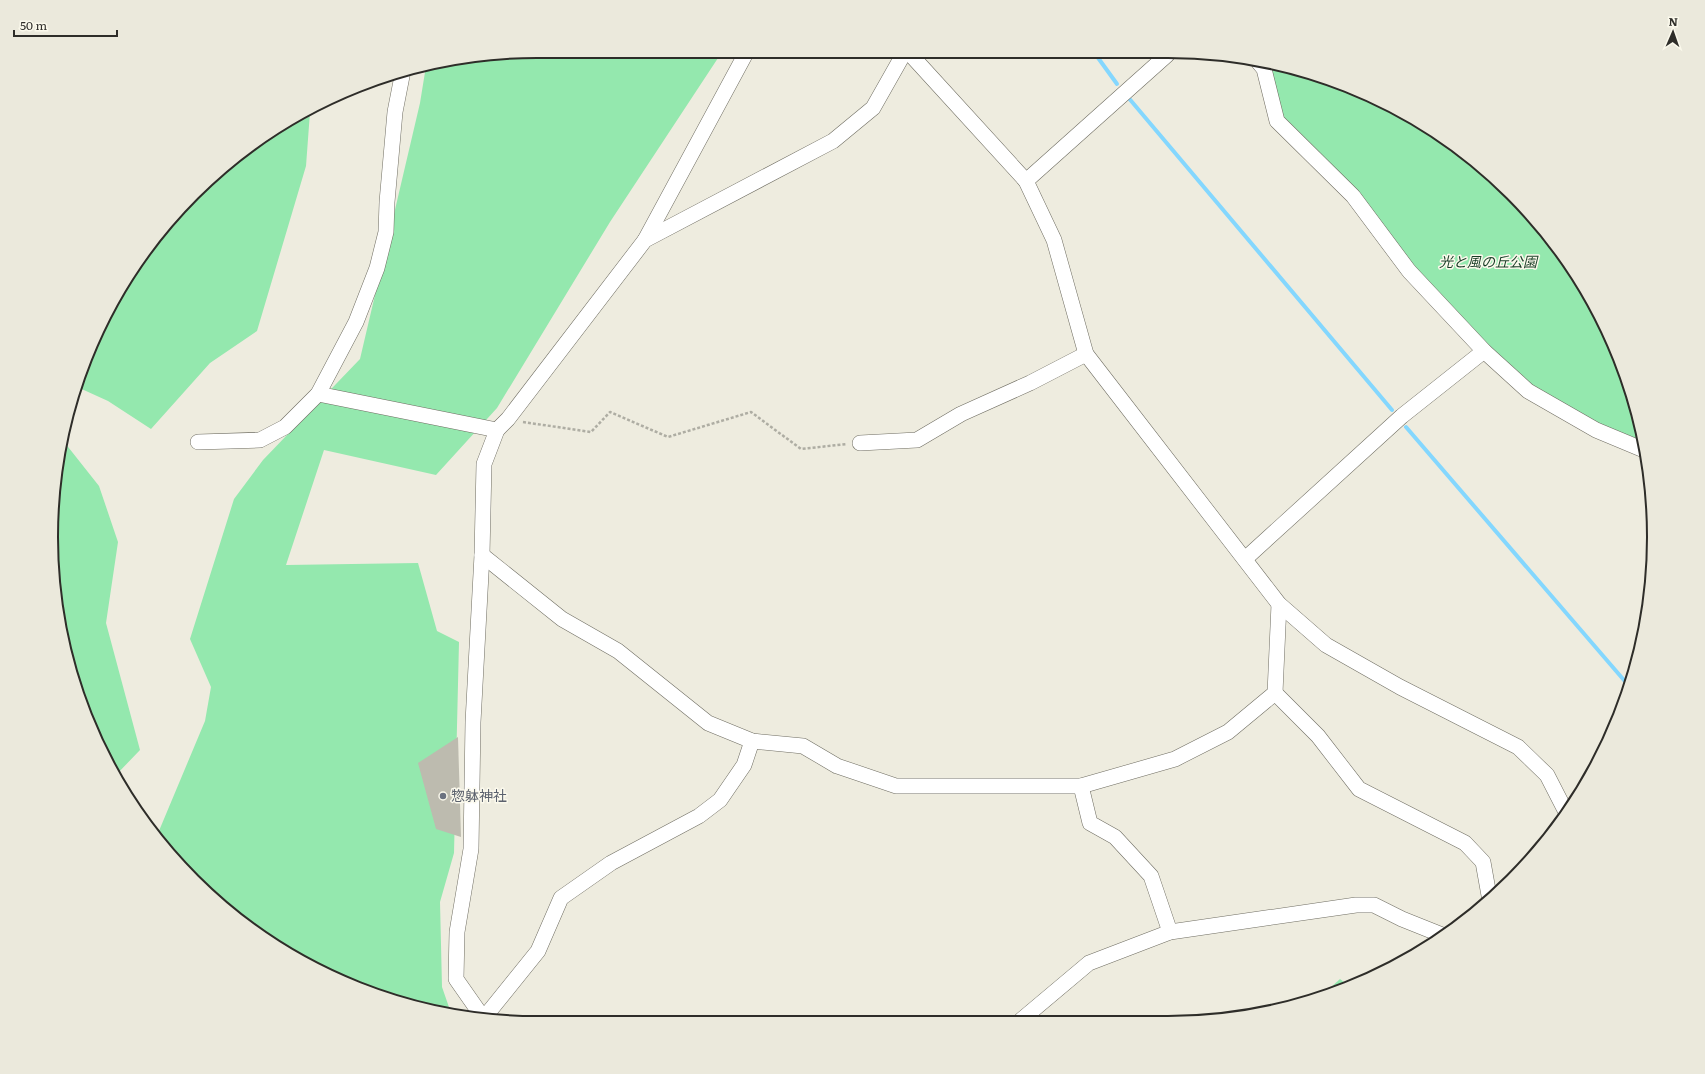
<svg xmlns="http://www.w3.org/2000/svg" width="1705" height="1074" font-family="Literata,'Noto Sans JP',serif">
	<rect width="100%" height="100%" fill="#eeecdf"/>
	<g fill="#94e8ae">
		<polygon points="473,55 720,55 610,222 497,408 436,475 324,450 286,565 418,563 437,631 459,642 454,853 440,902 442,987 451,1013 351,986 241,922 172,858 156,838 205,721 211,687 190,639 234,499 263,460 360,359 420,103 426,66"/>
		<polygon points="1259,63 1354,88 1464,152 1534,217 1589,294 1628,381 1644,450 1528,391 1277,121"/>
		<polygon points="310,112 306,166 257,331 210,363 151,429 108,401 75,386 116,294 152,241 216,172 267,133"/>
		<polygon points="61,438 99,486 118,542 106,623 140,750 115,776 101,752 68,663 51,537"/>
		<polygon points="1340,979 1349,986 1319,998"/>
	</g>
	<g fill="none" stroke-linecap="round" stroke-linejoin="round">
		<g stroke="#84d7fe" stroke-width="4">
			<polyline points="1096,55 1117,84"/>
			<polyline points="1127,96 1392,410"/>
			<polyline points="1406,427 1629,686"/>
		</g>
	</g>
	<polygon fill="#bdbbaf" points="458,737 461,837 436,829 418,763"/>
	<g fill="none" stroke-linecap="round" stroke-linejoin="round">
		<g stroke="#6f6d62" stroke-width="16">
			<g id="minor">
				<polyline points="911,55 1026,181 1054,240 1086,354 1279,604 1326,645 1400,687 1518,747 1547,775 1566,812"/>
				<polyline points="1259,63 1264,69 1277,121 1353,196 1409,271 1484,351 1528,391 1596,430 1644,450"/>
				<polyline points="1026,181 1167,55"/>
				<polyline points="645,240 745,55"/>
				<polyline points="318,394 497,430"/>
				<polyline points="198,442 260,440 285,427 318,394 356,322 377,268 386,232 387,202 395,112 403,71"/>
				<polyline points="860,443 917,440 961,414 1030,383 1086,354"/>
				<polyline points="482,555 562,619 618,651 708,723 752,741 803,746 837,766 896,786 1081,786 1175,759 1228,732 1275,693 1279,604"/>
				<polyline points="1245,559 1402,416 1484,351"/>
				<polyline points="1275,693 1318,736 1359,789 1465,843 1483,862 1490,901"/>
				<polyline points="1081,786 1090,823 1115,837 1151,876 1170,932"/>
				<polyline points="484,1018 538,951 561,898 611,863 699,816 720,800 744,765 752,741"/>
				<polyline points="484,1019 456,979 457,932 471,849 473,722 482,555 484,464 497,430 508,419 645,240 833,141 873,108 903,55"/>
				<polyline points="1020,1021 1089,963 1170,932 1356,905 1374,905 1402,919 1442,935"/>
			</g>
		</g>
		<g stroke="#aeada3" stroke-width="2.5" stroke-dasharray="3 2" stroke-linecap="butt">
			<polyline points="523,422 591,432 610,412 668,437 751,412 801,449 847,444"/>
			<polyline points="1284,1005 1305,1000 1319,998"/>
		</g>
		<use href="#minor" stroke="#fff" stroke-width="15"/>
	</g>
	<circle fill="#6b7280" stroke="#fbf9ec" stroke-width="1.5" cx="443" cy="796" r="4"/>
	<g text-anchor="middle" stroke-width="3" stroke-linejoin="round" paint-order="stroke">
		<g font-size="14" font-style="italic" fill="#173c25" stroke="#fbf9ec">
			<text x="1488" y="267">光と風の丘公園</text>
		</g>
		<g font-size="14" fill="#5b616d" stroke="#fbf9ec" text-anchor="start">
			<text x="451" y="801">惣躰神社</text>
		</g>
	</g>
	<path d="M0 0H1705V1074H0ZM537 58H1168A479 479 0 0 1 1647 537V537A479 479 0 0 1 1168 1016H537A479 479 0 0 1 58 537V537A479 479 0 0 1 537 58Z" fill="#ebe9dc" fill-rule="evenodd"/>
	<path fill="none" stroke="#2e2d29" stroke-width="2" d="M537 58H1168A479 479 0 0 1 1647 537V537A479 479 0 0 1 1168 1016H537A479 479 0 0 1 58 537V537A479 479 0 0 1 537 58Z"/>
	<g transform="translate(1673 32) rotate(2)" stroke="#fbf9ec" stroke-width="3" paint-order="stroke">
	<path d="M0-3L7 15L0 10L-7 15Z" fill="#2e2d29"/>
	<text y="-6" font-size="11" font-weight="bold" text-anchor="middle" fill="#2e2d29">N</text>
	</g>
	<path d="M14 30v6h103v-6" fill="none" stroke="#2e2d29" stroke-width="2"/>
	<text x="20" y="30" font-size="12" fill="#2e2d29" stroke="#fbf9ec" stroke-width="3" paint-order="stroke">50 m</text>
</svg>
